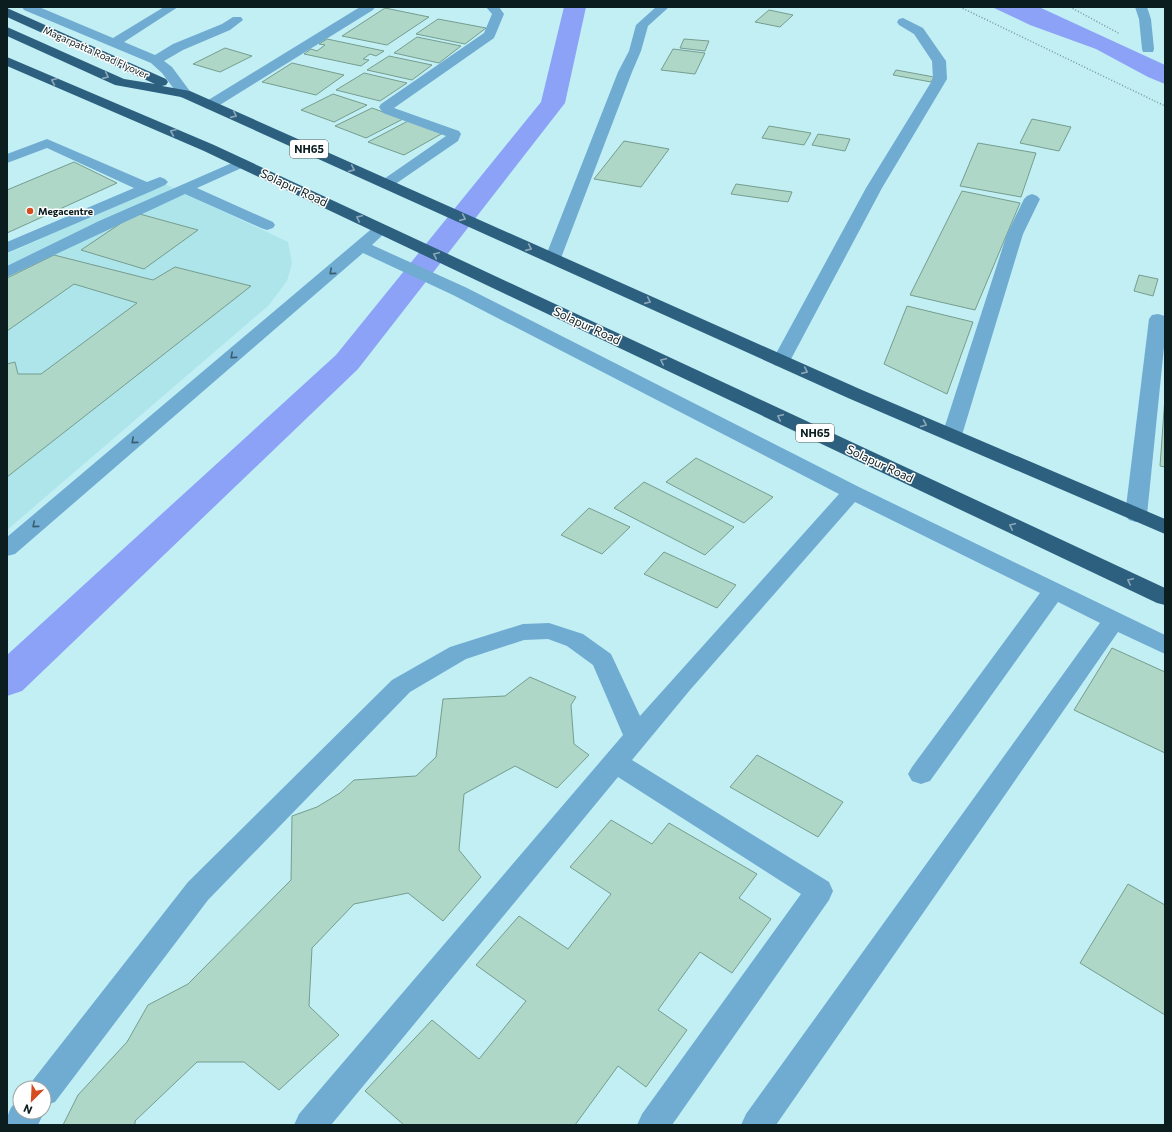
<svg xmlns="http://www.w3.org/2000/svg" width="1172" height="1132" font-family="Commissioner,sans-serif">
	<rect width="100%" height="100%" fill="#c1eff4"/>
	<polygon fill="#ade5eb" points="165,184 288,242 292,263 287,281 269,305 7,530 7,254"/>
	<polygon fill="#8ca2f7" points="992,7 1039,7 1165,65 1165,84 1148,77 1096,49 1030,25"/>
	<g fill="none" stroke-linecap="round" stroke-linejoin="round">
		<polygon fill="#8ca2f7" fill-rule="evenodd" points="564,7 586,7 565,103 358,369 22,691 7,696 7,655 336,355 541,102"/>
	</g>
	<g fill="#aed7c8" stroke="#759d8f">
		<polygon points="385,8 429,17 387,45 342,36"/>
		<polygon points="769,10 793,15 780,27 755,22"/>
		<polygon points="438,19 486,28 465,44 416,34"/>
		<polygon points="417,37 461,46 439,63 394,53"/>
		<polygon points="327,39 384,51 376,56 370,54 363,59 369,60 361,66 304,54 311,49 317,51 325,45 319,44"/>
		<polygon points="684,39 709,41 705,51 680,48"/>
		<polygon points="225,48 252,56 220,72 193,64"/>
		<polygon points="673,49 705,53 695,74 661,70"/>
		<polygon points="389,56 432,65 412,80 367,70"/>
		<polygon points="292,63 344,75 316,95 262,82"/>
		<polygon points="896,70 934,77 931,82 893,75"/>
		<polygon points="364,73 407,83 380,101 336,90"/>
		<polygon points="333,94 367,105 334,122 301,110"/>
		<polygon points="372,108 403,119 366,138 335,126"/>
		<polygon points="1032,119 1071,127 1059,151 1020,143"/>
		<polygon points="408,121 443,133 404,155 368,142"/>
		<polygon points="769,126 811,133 804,145 762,138"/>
		<polygon points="818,134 850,139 845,151 812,145"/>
		<polygon points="624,141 669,149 641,187 594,179"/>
		<polygon points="978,143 1036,153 1021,197 960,186"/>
		<polygon points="74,162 117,183 7,233 7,190"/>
		<polygon points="736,184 792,192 788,202 731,194"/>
		<polygon points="962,191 1020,203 975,310 910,295"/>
		<polygon points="136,213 198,230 144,269 81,250"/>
		<polygon points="54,255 153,280 175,267 251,286 7,477 7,364 15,362 18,374 41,374 137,303 74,284 7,331 7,278"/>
		<polygon points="1139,275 1158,279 1153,296 1134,291"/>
		<polygon points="907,306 973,322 947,394 884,364"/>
		<polygon points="1165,397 1165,467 1160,466"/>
		<polygon points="696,458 773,497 744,523 666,482"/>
		<polygon points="644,482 734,527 705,555 614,508"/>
		<polygon points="589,508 630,527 602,554 561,535"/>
		<polygon points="664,552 736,585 717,608 644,574"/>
		<polygon points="1112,648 1165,672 1165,753 1074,710"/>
		<polygon points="530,677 576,697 571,705 574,744 589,755 557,788 515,766 464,794 459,850 481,877 443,921 408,893 354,904 312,948 309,1006 339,1035 279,1090 244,1062 197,1062 135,1121 135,1125 63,1125 78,1095 127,1042 148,1005 188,984 291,880 292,816 317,807 340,793 354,780 416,776 436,757 443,699 505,696"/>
		<polygon points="757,755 843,802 818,837 730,787"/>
		<polygon points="611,820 652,844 669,823 757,874 739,898 771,919 732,973 700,952 658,1010 687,1030 646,1087 618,1066 575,1125 404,1125 365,1091 432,1020 479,1059 526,1001 476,965 519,916 568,949 611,894 570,867"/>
		<polygon points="1128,884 1165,905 1165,1015 1080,963"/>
	</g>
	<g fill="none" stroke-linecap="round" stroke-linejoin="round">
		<g stroke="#75989b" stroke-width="1.5" stroke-dasharray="1 2" stroke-linecap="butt">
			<polyline points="960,7 1165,106"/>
			<polyline points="1070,7 1120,34"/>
		</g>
		<g fill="#70acd2" fill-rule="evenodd">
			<polygon points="22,7 39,7 113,38 164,7 178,7 124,42 155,55 173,44 222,24 233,17 241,17 243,20 230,30 183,50 164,61 172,67 192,94 190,97 185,98 180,97 162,73 151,63 24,10"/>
			<polygon points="360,7 375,7 373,10 215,108 210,109 205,108 203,105 205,102"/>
			<polygon points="486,7 499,7 504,14 494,38 394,108 459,131 461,134 458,141 391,187 386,189 381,187 378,184 381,181 446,136 383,113 379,107 381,104 484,33 492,14"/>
			<polygon points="656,7 669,7 648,26 641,51 632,72 561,258 559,262 553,263 547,262 545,258 618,72 629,51 636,25"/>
			<polygon points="1135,7 1147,7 1151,19 1154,49 1153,52 1143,52 1142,49 1139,19"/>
			<polygon points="903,18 923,28 946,61 947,79 882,188 790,361 788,365 781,367 774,365 772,361 866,188 933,79 932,61 914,34 899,25 897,22 899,19"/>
			<polygon points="47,139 147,182 160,177 165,179 168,182 165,185 152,191 7,253 7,242 134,188 47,148 7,163 7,154"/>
			<polygon points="241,159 246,160 248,163 246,166 197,188 273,222 275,225 273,228 267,230 261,228 185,194 7,277 7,266 99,221"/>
			<polygon points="1032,194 1037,196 1040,199 1023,234 962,435 959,439 952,441 945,439 942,435 1007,234 1024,199 1027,196"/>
			<polygon points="381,224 387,226 389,229 372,245 465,287 859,487 1165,635 1165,654 1118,632 776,1125 741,1125 746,1114 1100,623 1058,602 930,781 921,784 912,781 908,774 912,767 1040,593 855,502 690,690 632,760 829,882 833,891 829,900 672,1125 637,1125 642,1114 801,894 618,777 331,1125 294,1125 299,1114 623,735 593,665 567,646 548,639 524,640 466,659 410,692 208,900 55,1102 44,1106 44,1088 30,1088 33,1080 188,882 392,680 450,647 523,624 549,623 583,634 611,654 640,716 839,494 453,295 363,253 15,554 7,556 7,537 375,226"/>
			<polygon points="1158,314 1165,316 1165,337 1147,515 1143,520 1136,522 1129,520 1125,515 1149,319 1152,315"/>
			<path d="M20,1100V1112H44L38,1125H7C7,1115 10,1104 20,1100Z"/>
		</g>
		<g fill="#2d607f" fill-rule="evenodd">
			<polygon points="7,8 166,79 168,82 166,85 162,86 190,91 862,390 1165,519 1165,534 848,398 181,97 115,85 7,36 7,27 124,79 155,84 7,17"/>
			<polygon points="7,57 214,145 1165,588 1165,605 1157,603 204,151 7,66"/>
		</g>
	</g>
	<defs><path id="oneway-chevron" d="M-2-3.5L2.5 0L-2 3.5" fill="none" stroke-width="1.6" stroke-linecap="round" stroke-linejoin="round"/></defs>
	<g stroke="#8ca8b9">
		<use href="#oneway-chevron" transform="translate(106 76) rotate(24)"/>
		<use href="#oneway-chevron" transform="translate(54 81) rotate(-157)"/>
		<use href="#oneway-chevron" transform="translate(234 115) rotate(24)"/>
		<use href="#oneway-chevron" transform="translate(173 132) rotate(-157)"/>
		<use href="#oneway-chevron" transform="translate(352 169) rotate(24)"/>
		<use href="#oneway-chevron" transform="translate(359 218) rotate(-155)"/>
		<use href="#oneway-chevron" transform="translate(463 218) rotate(24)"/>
		<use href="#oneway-chevron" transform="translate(529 248) rotate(24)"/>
		<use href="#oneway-chevron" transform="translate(436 255) rotate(-155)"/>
		<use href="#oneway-chevron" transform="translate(648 301) rotate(24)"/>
		<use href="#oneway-chevron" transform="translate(663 361) rotate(-155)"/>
		<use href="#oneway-chevron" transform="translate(805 371) rotate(24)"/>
		<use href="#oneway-chevron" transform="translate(780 417) rotate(-155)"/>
		<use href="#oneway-chevron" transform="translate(924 424) rotate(23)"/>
		<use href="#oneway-chevron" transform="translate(1012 526) rotate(-155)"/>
		<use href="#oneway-chevron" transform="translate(1130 581) rotate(-155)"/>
	</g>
	<g stroke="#385d70">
		<use href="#oneway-chevron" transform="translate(332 272) rotate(139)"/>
		<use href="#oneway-chevron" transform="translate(233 356) rotate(139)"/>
		<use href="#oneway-chevron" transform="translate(134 441) rotate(139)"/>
		<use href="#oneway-chevron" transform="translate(35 525) rotate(139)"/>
	</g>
	<circle fill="#d44c20" stroke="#fff" stroke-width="1.5" cx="30" cy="211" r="4"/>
	<g text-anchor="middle" stroke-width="3" stroke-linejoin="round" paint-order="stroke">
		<g font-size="10" fill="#0b1d1f" stroke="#fff">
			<text transform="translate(96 52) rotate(24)" y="4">Magarpatta Road Flyover</text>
		</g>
		<g font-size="10" font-weight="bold" fill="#0b1d1f" stroke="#fff" text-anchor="start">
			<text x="38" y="215">Megacentre</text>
		</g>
		<g fill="#fff" stroke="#546162" stroke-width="1">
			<rect x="290" y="140" width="38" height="18" rx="3"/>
			<rect x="796" y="424" width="38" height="18" rx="3"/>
		</g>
		<g font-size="11" font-weight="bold" fill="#0b1d1f">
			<text x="309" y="153">NH65</text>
			<text x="815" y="437">NH65</text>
		</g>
		<g font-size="12" fill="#0b1d1f" stroke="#fff">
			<text transform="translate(294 188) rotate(25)" y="4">Solapur Road</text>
			<text transform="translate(587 326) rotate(25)" y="4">Solapur Road</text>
			<text transform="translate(880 464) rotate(25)" y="4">Solapur Road</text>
		</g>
	</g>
	<rect width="1172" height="1132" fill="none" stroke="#0b1d1f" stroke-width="16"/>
	<g transform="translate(32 1100) rotate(204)"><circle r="19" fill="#ffffff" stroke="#9da5a5"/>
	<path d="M0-3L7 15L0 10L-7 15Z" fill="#d44c20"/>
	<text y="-6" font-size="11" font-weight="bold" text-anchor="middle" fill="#0b1d1f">N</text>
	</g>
</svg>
